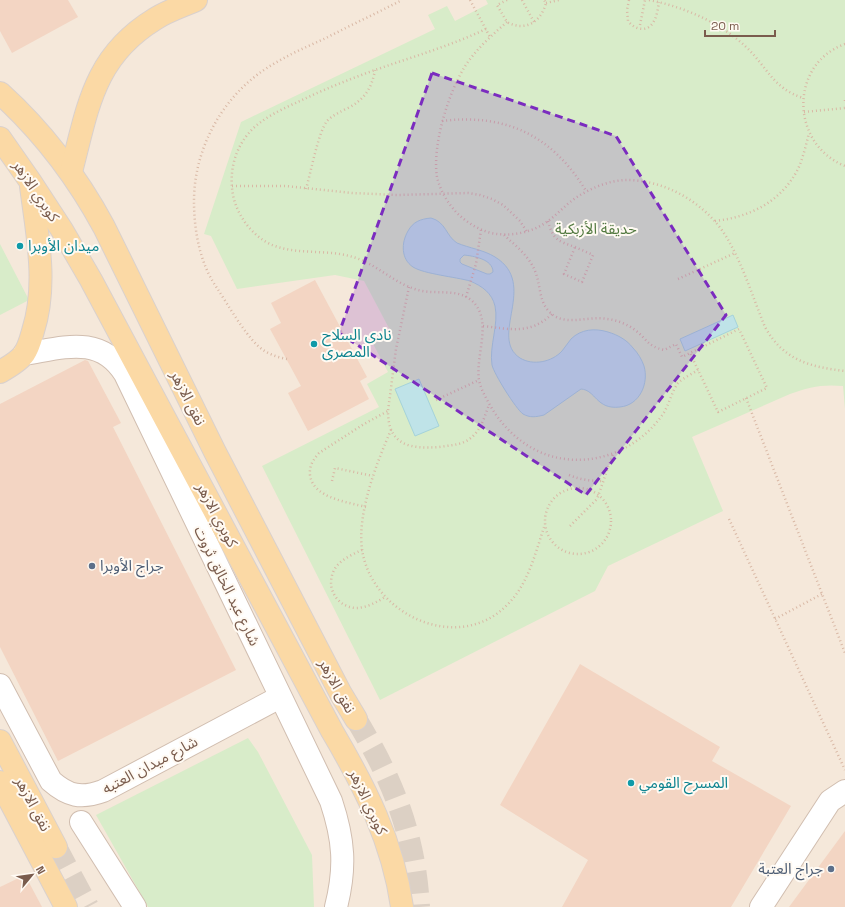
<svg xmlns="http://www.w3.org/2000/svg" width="845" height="907" font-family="'Space Grotesk','Noto Sans Arabic',sans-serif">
	<rect width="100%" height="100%" fill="#fdf6ec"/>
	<rect fill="#f5e8da" x="0" y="0" width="845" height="907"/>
	<g fill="#d8ecc9">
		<path d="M486,0H845V409L843,386C823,384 808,387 790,394L692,437L723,511L608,566L595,591L380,700L262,466L379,407L367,384L388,372L372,342L391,332L364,281L335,275L237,289L211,236L204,234L241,122L435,29L428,15L447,6L455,21L488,4Z"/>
		<polygon points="0,244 29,300 0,315"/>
		<polygon points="248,738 258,752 312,855 314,907 148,907 96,815"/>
	</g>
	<g fill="#bfe3e8" stroke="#a5d3da" fill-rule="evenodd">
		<path d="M431,218C446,222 446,236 457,243C469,248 484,250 495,257C539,284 488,337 520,358C533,366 552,362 562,351C565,347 568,343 571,339C581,329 595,328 608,332C618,335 627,340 633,348C638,353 642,360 644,366C649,383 640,405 620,407C596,410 596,390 581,389L544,415C536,417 530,418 523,414C516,409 494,374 492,365C489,346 499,324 495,306C492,293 482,286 470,281C456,277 424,274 413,267C401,259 401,243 408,231C413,222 420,219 431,218ZM464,255C473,256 493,259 493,272L490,274H487L462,264L460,262V259Z"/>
		<polygon points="733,315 738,327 685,351 680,339"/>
		<polygon points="419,379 439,426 415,436 395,389"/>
	</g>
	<g fill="#f3d5c3">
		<polygon points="0,0 68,0 78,17 12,53 0,31"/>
		<polygon points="315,280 367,377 360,381 369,399 308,431 288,393 301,386 270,329 281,323 271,303"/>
		<polygon points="85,360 88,361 121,423 113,427 236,670 58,761 0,647 0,404"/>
		<polygon points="580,664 720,747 712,761 791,806 731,907 562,907 588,860 500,805"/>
		<polygon points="845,831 845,907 789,907"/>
		<polygon points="25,875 42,907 0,907 0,887"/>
	</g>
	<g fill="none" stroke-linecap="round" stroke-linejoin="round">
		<g stroke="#dcd0c4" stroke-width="22" stroke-dasharray="22 11" stroke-linecap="butt">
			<path d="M356,719C393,780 415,835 419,907"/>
			<polyline points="56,847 88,907"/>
		</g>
		<g stroke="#d1beb0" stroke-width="24">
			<g id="minor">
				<path d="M24,354C63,348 100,334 125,374L331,801C344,840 346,867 336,907"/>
				<path d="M0,685L51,781C68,796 81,799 103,791L280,697"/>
				<polyline points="81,822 135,907"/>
				<polyline points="761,907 830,801 845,791"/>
			</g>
		</g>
		<g stroke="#dad1cd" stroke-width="24">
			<g id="major">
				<path d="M0,93C43,132 77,177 104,227L215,452L341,694L356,719"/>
				<path d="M0,138L30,181L62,230L91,280L332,731C365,787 393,842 402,907"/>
				<path d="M71,172C88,108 93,57 155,19C167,11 183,6 196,0"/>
				<path d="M0,372C7,368 20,360 24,354C29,347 31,338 33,331C48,284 37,234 31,186"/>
				<polyline points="0,741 56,847"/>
				<polyline points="0,782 66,907"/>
			</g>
		</g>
		<g stroke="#d9b8a5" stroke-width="2.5" stroke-dasharray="1 3" stroke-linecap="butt">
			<polyline points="470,0 490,37"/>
			<path d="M507,0L497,5L507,22C525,32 541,22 546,3L544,0"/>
			<polyline points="522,0 534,22"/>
			<path d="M629,0L627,10L628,21C635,30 648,33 654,21C657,16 658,8 659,2"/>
			<path d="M649,0C684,7 719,22 745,46C767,66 772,88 803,98"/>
			<polyline points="546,3 559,0"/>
			<path d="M507,22C491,36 475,50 464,68C448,94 432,146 437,177C440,190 447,202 456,212C466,222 477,229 491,233C510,237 532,233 548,221C558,214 566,204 577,197C591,188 610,180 627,180C666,180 707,204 727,238C743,265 753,298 765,327C783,360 810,367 845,371"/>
			<polyline points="640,25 645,0"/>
			<path d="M486,29C450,46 412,57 375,70C350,79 325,89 302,100C283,109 261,118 248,134C234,151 229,173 233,195C237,216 254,239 275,246C300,255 327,249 353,257C377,264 393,283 418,290C436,295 456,288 471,300C494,319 475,355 479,380C481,390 486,398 491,407C507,434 533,455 565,459C603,464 641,446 663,414C669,405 672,391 678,383C683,378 692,374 698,370"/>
			<path d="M845,44C789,64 790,144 845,166"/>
			<polyline points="845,100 845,101"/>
			<polyline points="804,112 845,108"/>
			<path d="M442,121C506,113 553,136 586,191"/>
			<polyline points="232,186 286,186 352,193 398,195 468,193 480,195 492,199 503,205 520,221 527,232"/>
			<path d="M306,189C311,172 318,133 327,121C333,115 340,112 348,108C364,100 372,88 375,70"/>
			<path d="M548,221C553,240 558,241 575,247"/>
			<path d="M715,221C750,217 781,202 798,169C803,158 806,145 809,133"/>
			<path d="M504,235C517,247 532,258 537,277C540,287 540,300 547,309C562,329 587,315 607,319C617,320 627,324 635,330C647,339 647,346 664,350L676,344L682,357L739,329L767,388L718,412L690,353"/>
			<polygon points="575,247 593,255 582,282 564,274"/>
			<polyline points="678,279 735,253"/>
			<path d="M409,287L396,349L388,411C388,446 411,449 439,447C452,445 465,445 474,435C482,427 485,415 489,405"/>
			<polyline points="466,297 476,264 481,230"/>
			<path d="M483,326C510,329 530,335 552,314"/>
			<path d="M287,359C276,357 265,353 257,345C243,331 228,305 217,288C200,264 194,231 194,201C194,151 220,101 261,72C281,58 304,48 326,38C351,25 377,13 402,0"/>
			<polyline points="746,398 845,653"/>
			<polyline points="436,400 479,380"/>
			<path d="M391,430C377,462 357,513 362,549C371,615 460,656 509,603C529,582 536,551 545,524"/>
			<path d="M569,475C581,480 591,481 604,481"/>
			<polyline points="332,481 335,468 373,476"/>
			<circle cx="578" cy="521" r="33"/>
			<path d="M366,507C347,502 313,498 310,475C309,466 313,460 319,453L364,424L388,411"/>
			<polyline points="729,519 845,770"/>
			<polyline points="570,526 597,499 613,454"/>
			<path d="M362,550C353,554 342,559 336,567C324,584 335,607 356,608C366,608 377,602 385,597"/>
			<polyline points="775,619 822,594"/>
		</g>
		<use href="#minor" stroke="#fff" stroke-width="22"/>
		<use href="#major" stroke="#fbd9a5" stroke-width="22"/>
	</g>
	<path fill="#7b2cbf" fill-opacity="0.2" stroke="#7b2cbf" stroke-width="3" stroke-dasharray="8 5" stroke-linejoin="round" d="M432,73L616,136L726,315L586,495L339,333Z"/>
	<g fill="#0f9aa8" stroke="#fffaf3" stroke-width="1.5">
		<circle cx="20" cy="246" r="4"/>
		<circle cx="314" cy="344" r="4"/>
		<circle cx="631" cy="783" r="4"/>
	</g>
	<g fill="#5c6f8a" stroke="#fffaf3" stroke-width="1.5">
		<circle cx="92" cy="566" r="4"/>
		<circle cx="831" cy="869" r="4"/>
	</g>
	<g text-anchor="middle" stroke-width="4" stroke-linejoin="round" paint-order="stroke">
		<g font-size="15" fill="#7a5c4d" stroke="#fffaf3">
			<text transform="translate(36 191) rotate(56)" y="5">كوبري الازهر</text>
			<text transform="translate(188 398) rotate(63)" y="5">نفق الازهر</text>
			<text transform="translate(217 515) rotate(62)" y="5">كوبري الازهر</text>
			<text transform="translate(227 586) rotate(64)" y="5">شارع عبد الخالق ثروت</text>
			<text transform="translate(337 686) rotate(61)" y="5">نفق الازهر</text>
			<text transform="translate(150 765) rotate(-28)" y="5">شارع ميدان العتبه</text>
			<text transform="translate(368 802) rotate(65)" y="5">كوبري الازهر</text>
			<text transform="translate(33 804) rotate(62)" y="5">نفق الازهر</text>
		</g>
		<g font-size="15" fill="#537a41" stroke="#fffaf3">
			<text x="596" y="234">حديقة الأزبكية</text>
		</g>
		<g font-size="15" fill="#0d838f" stroke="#fffaf3" text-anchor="start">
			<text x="28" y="251">ميدان الأوبرا</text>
			<text x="322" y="340">نادى السلاح<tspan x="322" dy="17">المصرى</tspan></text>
			<text x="639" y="788">المسرح القومي</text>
		</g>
		<g font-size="15" fill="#4e5e75" stroke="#fffaf3" text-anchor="start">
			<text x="100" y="571">جراج الأوبرا</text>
			<text x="823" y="874" text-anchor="end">جراج العتبة</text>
		</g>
	</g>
	<g transform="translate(32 875) rotate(61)" stroke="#fffaf3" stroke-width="3" paint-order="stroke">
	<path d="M0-3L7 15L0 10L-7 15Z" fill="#7a5c4d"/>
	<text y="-6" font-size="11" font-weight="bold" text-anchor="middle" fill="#7a5c4d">N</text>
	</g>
	<path d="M705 30v6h70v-6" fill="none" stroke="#7a5c4d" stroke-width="2"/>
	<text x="711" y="30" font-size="12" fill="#7a5c4d" stroke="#fffaf3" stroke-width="3" paint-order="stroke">20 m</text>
</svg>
